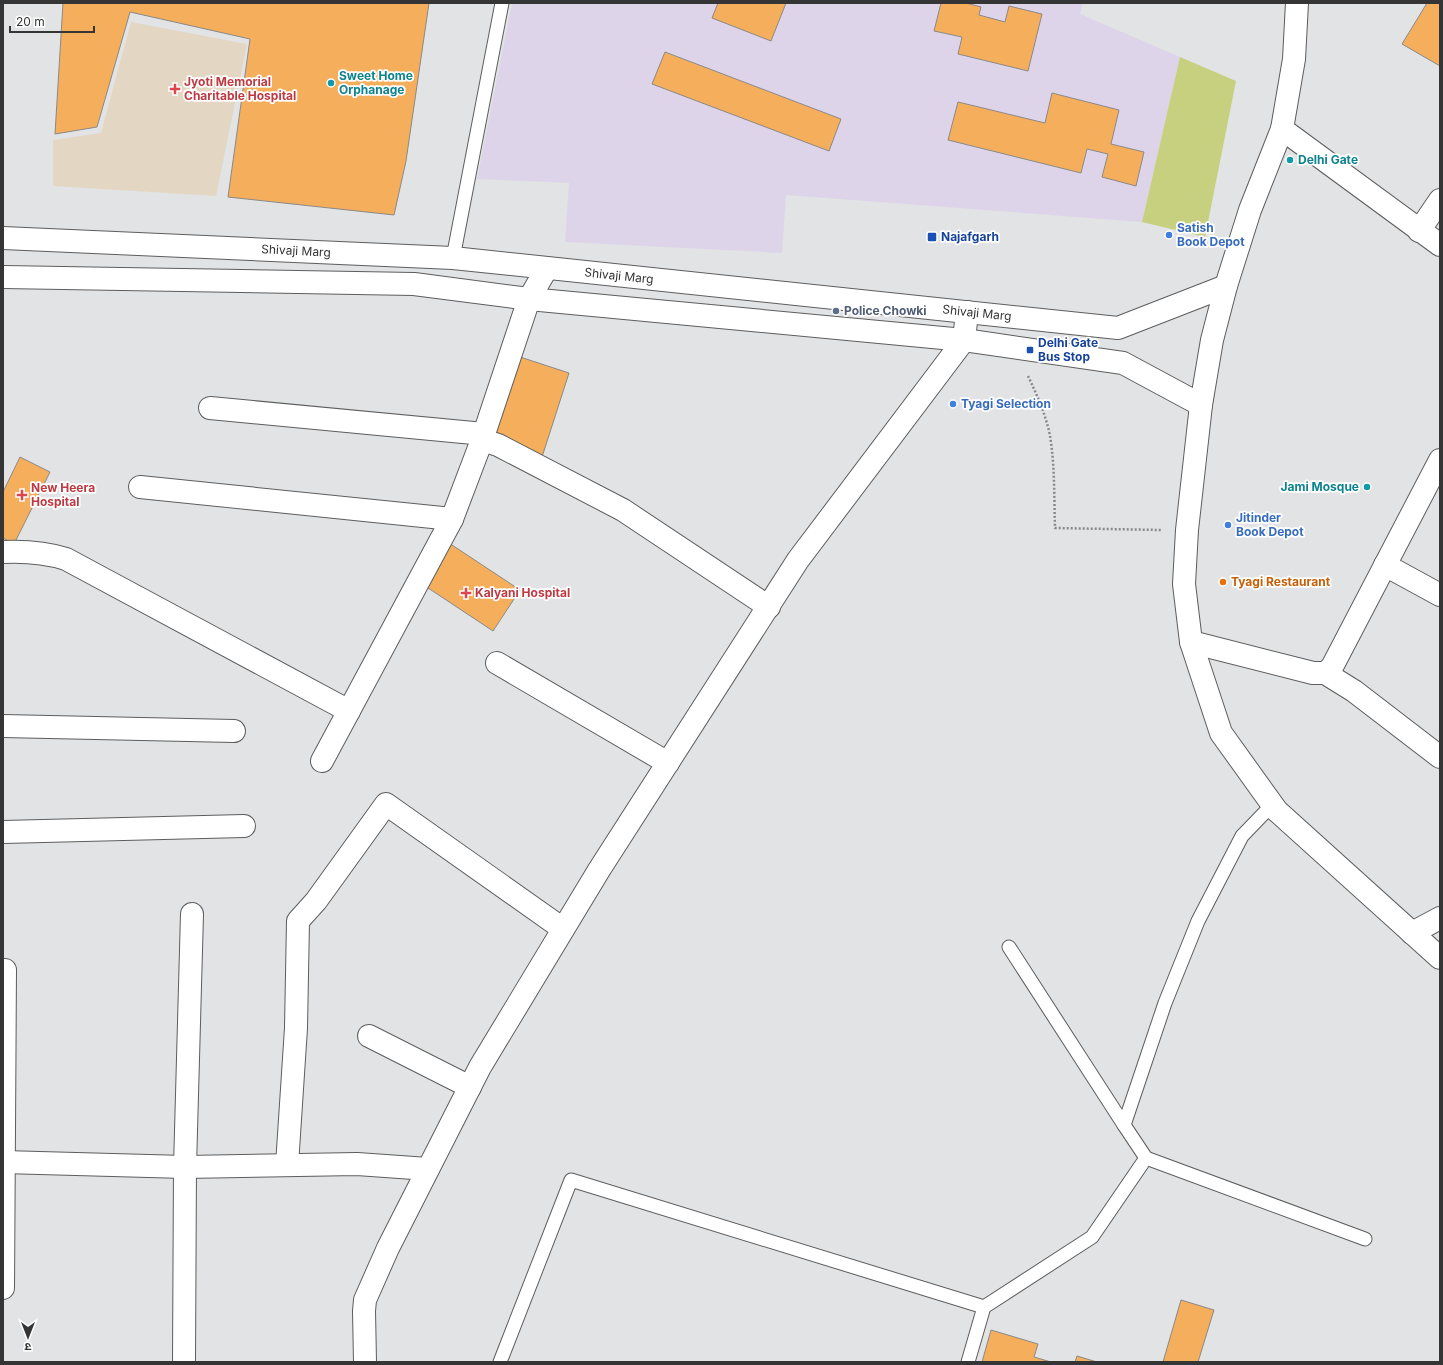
<svg xmlns="http://www.w3.org/2000/svg" width="1443" height="1365" font-family="Inter,'Noto Sans Devanagari',sans-serif">
	<rect width="100%" height="100%" fill="#e2e3e4"/>
	<polygon fill="#ded4e9" points="512,3 1083,3 1080,14 1180,57 1142,222 786,195 782,253 565,242 569,183 477,179"/>
	<polygon fill="#e3d7c3" points="131,22 247,44 216,196 53,186 53,140 101,133"/>
	<polygon fill="#c7d07e" points="1180,57 1236,81 1205,237 1142,222"/>
	<g fill="#f5ae5b" stroke="#8a8988">
		<polygon points="63,3 429,3 406,161 394,215 228,197 250,39 130,12 97,127 55,134"/>
		<polygon points="718,3 786,3 771,41 712,18"/>
		<polygon points="941,3 966,3 981,7 979,15 1005,22 1009,6 1042,14 1028,71 958,54 962,37 934,31"/>
		<polygon points="1427,3 1440,3 1440,66 1402,44"/>
		<polygon points="665,52 841,119 829,151 652,84"/>
		<polygon points="1052,93 1119,110 1111,144 1144,152 1136,186 1102,177 1108,154 1087,149 1081,173 948,140 958,102 1045,123"/>
		<polygon points="514,355 569,373 542,457 487,439"/>
		<polygon points="20,457 50,472 14,544 3,538 3,492"/>
		<polygon points="449,543 520,590 493,631 422,584"/>
		<polygon points="1181,1300 1214,1310 1198,1362 1163,1362"/>
		<polygon points="991,1330 1038,1344 1034,1357 1051,1362 982,1362"/>
		<polygon points="1077,1356 1097,1362 1075,1362"/>
	</g>
	<g fill="none" stroke-linecap="round" stroke-linejoin="round">
		<g stroke="#5d5d5e" stroke-width="15">
			<g id="lane">
				<polyline points="453,258 502,3"/>
				<polyline points="1009,947 1124,1125"/>
				<polyline points="1146,1158 1365,1239"/>
				<polyline points="500,1362 571,1180 984,1307"/>
				<polyline points="968,1362 984,1307 1092,1237 1146,1158 1124,1125 1165,1003 1198,921 1242,836 1272,805"/>
			</g>
		</g>
		<g stroke="#5d5d5e" stroke-width="24">
			<g id="street">
				<polyline points="1282,129 1440,245"/>
				<polyline points="1419,231 1440,200"/>
				<polyline points="210,408 484,434"/>
				<polyline points="482,440 498,445 623,510 769,607"/>
				<polyline points="140,487 452,519"/>
				<path d="M3,552C25,551 44,552 66,559L349,711"/>
				<polyline points="1385,565 1440,595"/>
				<polyline points="1191,642 1313,673 1325,673 1332,667 1440,460"/>
				<polyline points="497,663 668,763"/>
				<polyline points="1325,673 1354,691 1440,757"/>
				<polyline points="3,726 234,731"/>
				<polyline points="322,761 452,519 482,440 529,299 547,268"/>
				<polyline points="3,832 244,826"/>
				<polyline points="1412,933 1440,918"/>
				<polyline points="369,1036 470,1087"/>
				<polyline points="3,1162 185,1167 357,1164 428,1169"/>
				<polyline points="287,1165 296,1028 298,921 316,901 386,804 563,929"/>
				<polyline points="3,1288 5,970"/>
				<polyline points="184,1362 185,1167 192,914"/>
				<polyline points="365,1362 364,1311 365,1300 388,1248 480,1067 599,870 798,560 964,340 967,312"/>
			</g>
		</g>
		<g stroke="#5d5d5e" stroke-width="24">
			<g id="secondary">
				<polyline points="1297,3 1294,59 1282,129 1250,210 1226,286 1212,340 1201,405 1187,530 1184,584 1191,642 1221,733 1277,811 1440,958"/>
				<polyline points="3,238 453,258 1118,328 1226,286"/>
				<polyline points="3,277 414,284 529,299 964,340 1123,363 1201,405"/>
			</g>
		</g>
		<path stroke="#88898a" stroke-width="2.5" stroke-dasharray="2 2" stroke-linecap="butt" d="M1028,376C1037,395 1046,415 1050,436C1055,466 1054,498 1055,528L1161,530"/>
		<use href="#lane" stroke="#fff" stroke-width="13"/>
		<use href="#street" stroke="#fff" stroke-width="22"/>
		<use href="#secondary" stroke="#fff" stroke-width="22"/>
	</g>
	<g fill="#0f9aa8" stroke="#fff" stroke-width="1.5">
		<circle cx="331" cy="83" r="4"/>
		<circle cx="1290" cy="160" r="4"/>
		<circle cx="1367" cy="487" r="4"/>
	</g>
	<g fill="#e0444e" stroke="#fff" stroke-width="1.5">
		<path d="M173 83h4v4h4v4h-4v4h-4v-4h-4v-4h4z"/>
		<path d="M20 489h4v4h4v4h-4v4h-4v-4h-4v-4h4z"/>
		<path d="M464 587h4v4h4v4h-4v4h-4v-4h-4v-4h4z"/>
	</g>
	<g fill="#3f7fe0" stroke="#fff" stroke-width="1.5">
		<circle cx="1169" cy="235" r="4"/>
		<circle cx="953" cy="404" r="4"/>
		<circle cx="1228" cy="525" r="4"/>
	</g>
	<g fill="#1a4fb4" stroke="#fff" stroke-width="1.5">
		<rect x="927" y="232" width="10" height="10" rx="2"/>
		<rect x="1026" y="346" width="8" height="8" rx="2"/>
	</g>
	<circle fill="#5c6f8a" stroke="#fff" stroke-width="1.5" cx="836" cy="311" r="4"/>
	<circle fill="#e8710a" stroke="#fff" stroke-width="1.5" cx="1223" cy="582" r="4"/>
	<g text-anchor="middle" stroke-width="3.5" stroke-linejoin="round" paint-order="stroke">
		<g font-size="12" font-weight="bold" fill="#0d838f" stroke="#fff" text-anchor="start">
			<text x="339" y="80">Sweet Home<tspan x="339" dy="14">Orphanage</tspan></text>
			<text x="1298" y="164">Delhi Gate</text>
			<text x="1359" y="491" text-anchor="end">Jami Mosque</text>
		</g>
		<g font-size="12" font-weight="bold" fill="#be3a42" stroke="#fff" text-anchor="start">
			<text x="184" y="86">Jyoti Memorial<tspan x="184" dy="14">Charitable Hospital</tspan></text>
			<text x="31" y="492">New Heera<tspan x="31" dy="14">Hospital</tspan></text>
			<text x="475" y="597">Kalyani Hospital</text>
		</g>
		<g font-size="12" font-weight="bold" fill="#366cbe" stroke="#fff" text-anchor="start">
			<text x="1177" y="232">Satish<tspan x="1177" dy="14">Book Depot</tspan></text>
			<text x="961" y="408">Tyagi Selection</text>
			<text x="1236" y="522">Jitinder<tspan x="1236" dy="14">Book Depot</tspan></text>
		</g>
		<g font-size="12" font-weight="bold" fill="#164399" stroke="#fff" text-anchor="start">
			<text x="941" y="241">Najafgarh</text>
			<text x="1038" y="347">Delhi Gate<tspan x="1038" dy="14">Bus Stop</tspan></text>
		</g>
		<g font-size="12" fill="#353536" stroke="#fff">
			<text transform="translate(296 251) rotate(3)" y="4">Shivaji Marg</text>
			<text transform="translate(619 276) rotate(6)" y="4">Shivaji Marg</text>
			<text transform="translate(977 313) rotate(6)" y="4">Shivaji Marg</text>
		</g>
		<g font-size="12" font-weight="bold" fill="#4e5e75" stroke="#fff" text-anchor="start">
			<text x="844" y="315">Police Chowki</text>
		</g>
		<g font-size="12" font-weight="bold" fill="#c56008" stroke="#fff" text-anchor="start">
			<text x="1231" y="586">Tyagi Restaurant</text>
		</g>
	</g>
	<rect width="1443" height="1365" fill="none" stroke="#353536" stroke-width="8"/>
	<g transform="translate(28 1337) rotate(180)" stroke="#ffffff" stroke-width="3" paint-order="stroke">
	<path d="M0-3L7 15L0 10L-7 15Z" fill="#353536"/>
	<text y="-6" font-size="11" font-weight="bold" text-anchor="middle" fill="#353536">उ</text>
	</g>
	<path d="M10 26v6h84v-6" fill="none" stroke="#353536" stroke-width="2"/>
	<text x="16" y="26" font-size="12" fill="#353536" stroke="#ffffff" stroke-width="3" paint-order="stroke">20 m</text>
</svg>
